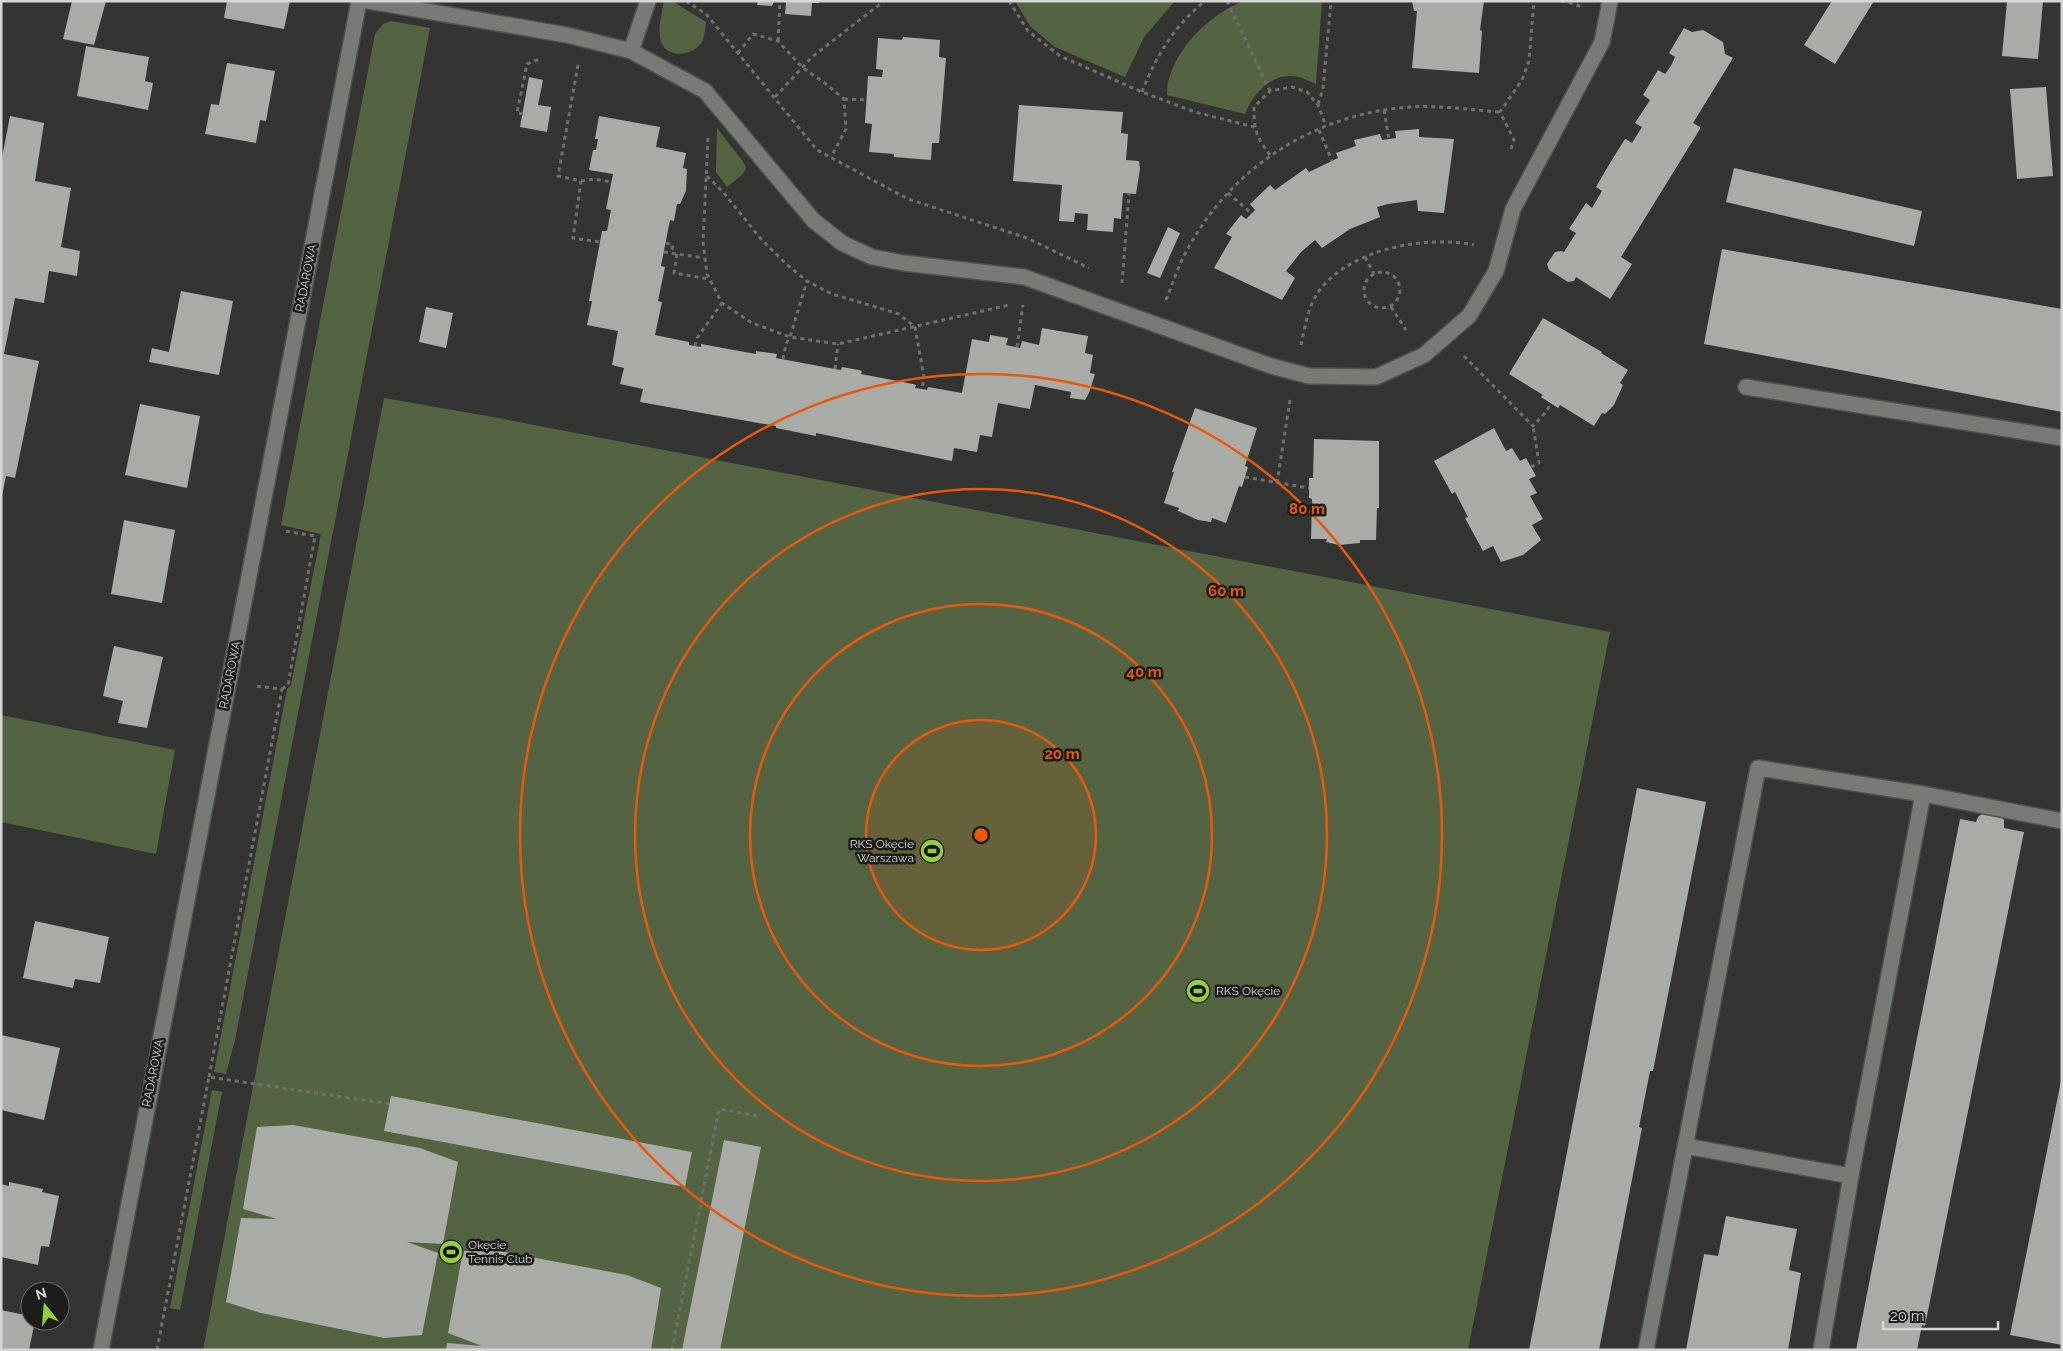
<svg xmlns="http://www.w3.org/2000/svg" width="2063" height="1351" font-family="Raleway,sans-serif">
	<rect width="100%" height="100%" fill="#343532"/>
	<g fill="#546443">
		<path d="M664,1H672L706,22C705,29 705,36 702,42C691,58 663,59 660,37C658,25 662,13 664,1Z"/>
		<polygon points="1015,1 1175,1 1144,37 1125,77 1055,47 1030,26"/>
		<path d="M1244,1H1322L1316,84C1311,82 1304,78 1298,77C1273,71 1253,93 1245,114L1167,95C1167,56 1208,14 1244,1Z"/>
		<polygon points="391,21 430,28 235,1040 226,1074 214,1072 287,689 291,685 321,534 281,525 375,34 383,24"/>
		<polygon points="717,128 744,163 746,168 743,174 727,187 716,172"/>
		<polygon points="384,398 493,417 1610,632 1468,1350 203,1350"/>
		<polygon points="1,715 175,750 156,854 1,822"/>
		<polygon points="212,1090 222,1092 180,1310 170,1308"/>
	</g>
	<g fill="#a9aba7">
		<polygon points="72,1 106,1 94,45 63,39"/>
		<polygon points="227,1 290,1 284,29 224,18"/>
		<polygon points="758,1 774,1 772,6 757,5"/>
		<polygon points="786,1 819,1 819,3 812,3 811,16 785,14"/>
		<polygon points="1412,1 1484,1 1480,30 1482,31 1479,73 1412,68 1417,11 1414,11"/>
		<polygon points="1832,1 1874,1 1835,64 1804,45"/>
		<polygon points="2007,1 2043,1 2038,59 2002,56"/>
		<polygon points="1684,28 1692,32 1703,30 1723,42 1725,54 1733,58 1693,123 1700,127 1700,129 1621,257 1632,264 1610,299 1576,277 1574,281 1568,282 1549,270 1547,264 1555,252 1561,251 1564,252 1576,233 1569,229 1586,203 1592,208 1602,191 1596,187 1610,163 1625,139 1632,143 1642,127 1635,123 1650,100 1643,95 1658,70 1665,74 1671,66 1675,57 1669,53"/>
		<polygon points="903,37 940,40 939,57 946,58 939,143 932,143 931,160 894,157 894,154 869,152 872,124 865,123 868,76 882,77 883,70 876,69 878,38 902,40"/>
		<polygon points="86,46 149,57 145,81 153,83 148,110 77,96"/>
		<polygon points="227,63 275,71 266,121 260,120 256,143 205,134 211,104 219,105"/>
		<polygon points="529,77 543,80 538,105 551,107 547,132 520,127"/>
		<polygon points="2046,87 2053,176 2017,179 2010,89"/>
		<polygon points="1019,105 1123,112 1121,133 1128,134 1126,160 1139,161 1140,169 1136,194 1123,193 1121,219 1114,218 1113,232 1087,230 1088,214 1075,213 1074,222 1059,221 1062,185 1013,181"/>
		<polygon points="10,116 44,123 35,181 71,188 61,247 80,251 77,276 49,271 44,303 15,298 4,354 39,361 15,478 6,476 2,496 1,163"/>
		<polygon points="599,116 660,127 656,147 686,153 683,168 687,169 686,191 680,204 677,204 674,221 670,220 661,266 665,267 658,301 662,302 655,335 689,342 689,345 701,347 701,344 756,354 756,351 777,354 776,358 835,369 841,370 842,367 859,370 862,371 861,374 913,384 916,385 915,388 922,389 927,390 928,387 962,393 972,339 989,342 990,335 1008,338 1006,345 1020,348 1022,341 1039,345 1042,328 1088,336 1085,353 1093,355 1090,373 1095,374 1089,393 1085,400 1070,398 1071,392 1035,385 1030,409 998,403 992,437 980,435 977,452 954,448 952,461 816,433 816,436 776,428 776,426 640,402 643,389 620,384 624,368 612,365 618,331 587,325 592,301 589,301 602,231 607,231 611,210 606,209 613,174 589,170 593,150 596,150 598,139 595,139"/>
		<polygon points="1419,129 1419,137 1454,139 1444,213 1418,211 1417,200 1388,204 1377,207 1380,217 1350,229 1322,248 1315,240 1301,252 1286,271 1295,278 1282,300 1214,268 1232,237 1226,234 1241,215 1246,219 1255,210 1250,204 1270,185 1275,190 1306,168 1309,172 1338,158 1336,153 1356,146 1354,140 1380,134 1382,140 1396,138 1395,131"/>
		<polygon points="1734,168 1922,211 1914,246 1726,202"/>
		<polygon points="1168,227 1180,233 1160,278 1147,273"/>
		<polygon points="1722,249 2062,309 2062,412 1704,344"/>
		<polygon points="181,291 233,301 219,375 149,362 152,348 169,352"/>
		<polygon points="426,307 453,313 446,348 419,342"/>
		<polygon points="1543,318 1602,352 1601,353 1628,370 1620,383 1623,385 1614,405 1605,414 1602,413 1594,426 1560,405 1558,408 1541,397 1543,395 1509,374"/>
		<polygon points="140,404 200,416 187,488 125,475"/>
		<polygon points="1195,408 1257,428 1245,466 1248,467 1242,487 1239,486 1226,523 1212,518 1211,522 1198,520 1178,511 1179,508 1164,503 1174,472 1172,472"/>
		<polygon points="1494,428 1506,451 1512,448 1520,461 1526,458 1536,476 1529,479 1537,493 1530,496 1543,519 1532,525 1541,540 1523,555 1501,562 1493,546 1483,551 1465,518 1468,517 1455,492 1452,494 1434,461"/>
		<polygon points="1314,439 1379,441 1379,508 1377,508 1376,540 1360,540 1360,543 1339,545 1326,542 1327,539 1311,539 1312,499 1309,498 1309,478 1313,478"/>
		<polygon points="124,520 175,530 162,603 111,594"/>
		<polygon points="114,646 163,657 147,728 118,723 123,701 103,696"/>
		<polygon points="1637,788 1706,802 1653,1071 1650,1071 1639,1127 1642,1128 1599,1350 1529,1350"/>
		<polygon points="1984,812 2001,816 2004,820 2004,828 2024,832 1925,1326 1922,1325 1917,1350 1856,1350 1960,819 1976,822 1978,817"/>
		<polygon points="35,921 109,937 100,983 75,979 73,988 23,978"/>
		<polygon points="1,1035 60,1048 44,1120 1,1110"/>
		<polygon points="2061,1081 2062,1082 2062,1345 2010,1335"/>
		<polygon points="391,1096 692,1152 685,1187 384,1131"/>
		<polygon points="293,1125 420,1148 458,1162 443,1244 407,1242 438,1253 422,1335 384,1338 261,1313 226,1302 241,1218 277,1219 243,1209 257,1127"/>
		<polygon points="724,1140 761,1147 720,1350 682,1350"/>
		<polygon points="9,1182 43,1189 42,1192 59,1196 49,1247 41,1246 38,1265 1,1257 1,1184 9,1186"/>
		<polygon points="1726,1216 1797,1229 1789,1270 1801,1273 1788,1350 1686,1350 1704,1254 1718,1256"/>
		<polygon points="463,1251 499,1251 627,1275 661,1288 651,1350 446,1350 447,1343 482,1346 448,1333"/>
		<polygon points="1,1310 30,1316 30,1321 35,1321 29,1350 1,1350"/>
	</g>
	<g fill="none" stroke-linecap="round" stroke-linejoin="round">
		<g stroke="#4f514e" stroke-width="18">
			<g id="minor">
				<polyline points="368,1 567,35 631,51 705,91 813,220 842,243 872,257 904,263 1024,277 1271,366 1309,376 1376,377 1424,355 1469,316 1496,271 1513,209 1602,42 1610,1"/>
				<polyline points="631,51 648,1"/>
				<polyline points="1746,387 2062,438"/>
				<polyline points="1685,1146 1851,1176"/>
				<polyline points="101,1350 359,1"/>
				<polyline points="1646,1350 1758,768 1923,794 2062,821"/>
				<polyline points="1821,1350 1851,1176 1923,794"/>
			</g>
		</g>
		<g stroke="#6f706d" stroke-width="3" stroke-dasharray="4 4" stroke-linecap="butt">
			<polyline points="686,1 706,14 817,150 908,199 1027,238 1089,268"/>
			<polyline points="1009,1 1028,31 1060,56 1142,92 1195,112 1254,127"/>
			<polyline points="1227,1 1270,91"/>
			<polyline points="1561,1 1568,2 1582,7"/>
			<polyline points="778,41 780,1"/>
			<polyline points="738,53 753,34 778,41 802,67 826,84 844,99 846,129 831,157"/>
			<polyline points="578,65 558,176 581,181 573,238 600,242"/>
			<path d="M1142,92C1156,56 1174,26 1205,1"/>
			<polyline points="775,97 812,57 884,1"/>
			<polyline points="844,99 867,100"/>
			<polyline points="1318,104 1323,89 1331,1"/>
			<polyline points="1384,110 1389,139"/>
			<polyline points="523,114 517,113 527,64 540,59"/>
			<polyline points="1319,130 1332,161"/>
			<polyline points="708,138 703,242 707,274 722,303 752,323 790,337 838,344 1009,305"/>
			<polyline points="1511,149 1514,140 1500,112 1522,80 1529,61 1534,1"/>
			<path d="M1270,155C1256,136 1254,131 1254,107L1270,91L1292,87L1307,92L1318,105L1326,126"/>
			<polyline points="707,176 723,192 761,239 786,264 807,281 832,294 899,314 915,327 924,377 922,389"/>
			<polyline points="581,181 594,179 611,182"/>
			<polyline points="1228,193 1251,213"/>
			<polyline points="666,243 673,245 671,253"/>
			<polyline points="664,252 704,258"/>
			<polyline points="677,254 674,273 709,279"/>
			<polyline points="1365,257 1374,274"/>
			<circle cx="1382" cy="290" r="18"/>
			<polyline points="1122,283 1129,194"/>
			<path d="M1166,300C1171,288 1175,276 1180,264C1223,173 1308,115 1409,107C1439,105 1471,110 1500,112"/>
			<polyline points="1391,307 1406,330"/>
			<path d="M1301,345C1305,327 1308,306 1319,291C1350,249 1425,235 1474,245"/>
			<polyline points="695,346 697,338 722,303"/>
			<polyline points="1017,347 1023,305"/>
			<polyline points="1464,356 1533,426 1546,412 1551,403"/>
			<polyline points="783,359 786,344 790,337 807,281"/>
			<polyline points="835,369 838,344"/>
			<polyline points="1531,467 1539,463 1533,426"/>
			<polyline points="1245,477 1309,488"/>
			<polyline points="1277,483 1290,400"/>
			<polyline points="282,689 288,685 315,536 285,531"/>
			<polyline points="209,1077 282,689 255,686"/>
			<polyline points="157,1350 209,1077 390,1104"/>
			<polyline points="672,1350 719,1109 758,1116"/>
		</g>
		<use href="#minor" stroke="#787a76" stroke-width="15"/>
	</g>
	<circle cx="981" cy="835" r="115" fill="#e8590c" fill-opacity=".12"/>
	<g fill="none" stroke="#e8590c" stroke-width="2.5">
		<circle cx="981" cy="835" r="115"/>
		<circle cx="981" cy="835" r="231"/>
		<circle cx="981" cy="835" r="346"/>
		<circle cx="981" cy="835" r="461"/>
	</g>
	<defs>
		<g id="stadium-disc" transform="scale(1.25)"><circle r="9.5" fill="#92cd3f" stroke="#1c1d1b"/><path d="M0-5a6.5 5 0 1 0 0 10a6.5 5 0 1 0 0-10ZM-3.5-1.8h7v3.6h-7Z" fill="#111"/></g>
	</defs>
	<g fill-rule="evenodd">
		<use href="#stadium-disc" x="932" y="851"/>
		<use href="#stadium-disc" x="1198" y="991"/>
		<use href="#stadium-disc" x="451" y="1252"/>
	</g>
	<g text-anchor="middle" stroke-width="5" stroke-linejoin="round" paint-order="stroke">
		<g font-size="12" fill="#d5d6d4" stroke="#1c1d1b">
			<text transform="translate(306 278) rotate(-79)" y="4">RADAROWA</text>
			<text transform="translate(230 675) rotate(-79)" y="4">RADAROWA</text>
			<text transform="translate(153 1073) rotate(-79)" y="4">RADAROWA</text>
		</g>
		<g font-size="12" fill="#d5d6d4" stroke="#1c1d1b" text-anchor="start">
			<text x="914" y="848" text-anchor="end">RKS Okęcie<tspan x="914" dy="14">Warszawa</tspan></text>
			<text x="1216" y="995">RKS Okęcie</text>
			<text x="468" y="1249">Okęcie<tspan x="468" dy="14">Tennis Club</tspan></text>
		</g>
	</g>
	<circle cx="981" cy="835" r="8" fill="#e8590c" stroke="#1c1d1b" stroke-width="2.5"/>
	<g font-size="15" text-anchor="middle" font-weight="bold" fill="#e8590c" stroke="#1c1d1b" stroke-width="5" stroke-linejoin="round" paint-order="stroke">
		<text x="1307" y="514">80 m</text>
		<text x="1226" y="596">60 m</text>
		<text x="1144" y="677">40 m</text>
		<text x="1062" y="759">20 m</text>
	</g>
	<rect width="2063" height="1351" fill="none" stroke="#d5d6d4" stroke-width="5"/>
	<g transform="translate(45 1306) rotate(343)"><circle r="24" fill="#1c1d1b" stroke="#666765"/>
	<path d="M0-4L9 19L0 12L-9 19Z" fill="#92cd3f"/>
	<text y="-8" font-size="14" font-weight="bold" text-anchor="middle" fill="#d5d6d4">N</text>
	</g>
	<path d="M1883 1321v8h115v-8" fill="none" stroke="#d5d6d4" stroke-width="2.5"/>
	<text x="1890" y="1321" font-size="15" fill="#d5d6d4" stroke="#1c1d1b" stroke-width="4" paint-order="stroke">20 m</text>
</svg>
